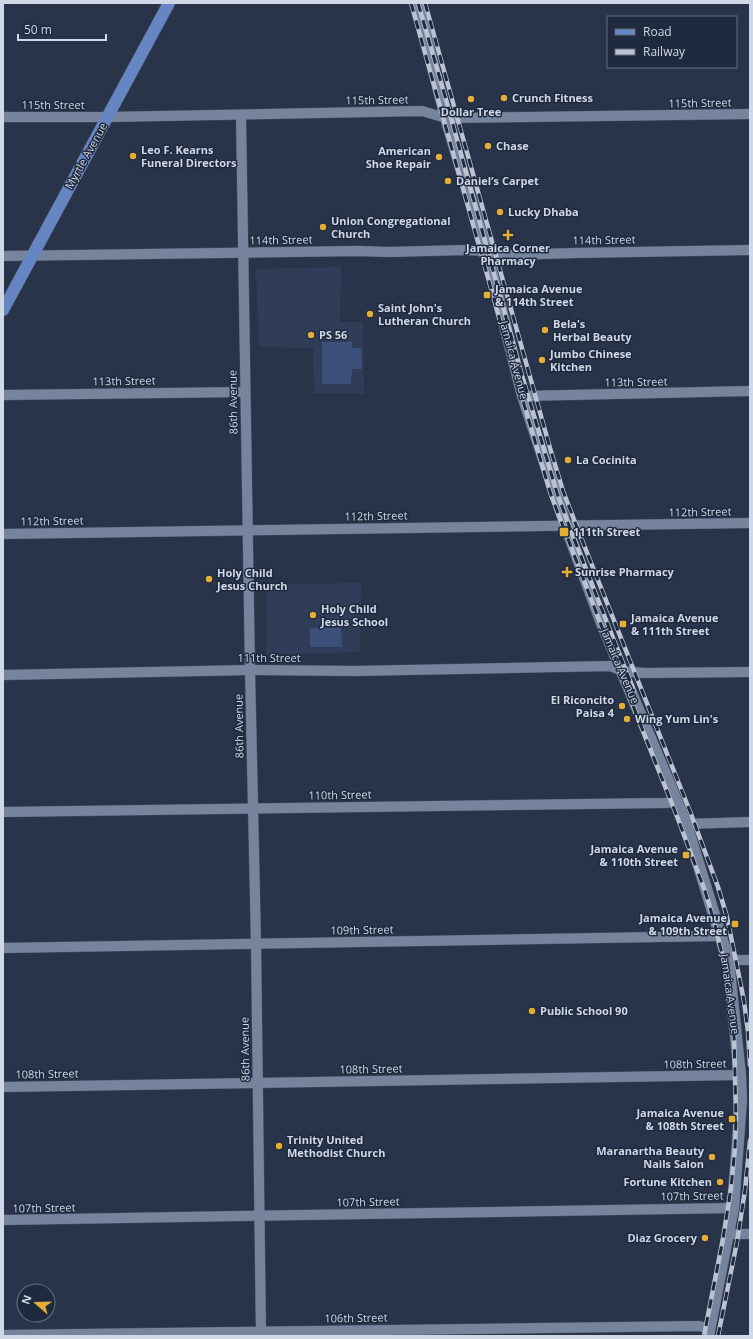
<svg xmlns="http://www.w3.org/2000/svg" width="753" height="1339" font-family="'Open Sans',sans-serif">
	<rect width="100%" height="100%" fill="#29344a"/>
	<g fill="#2f3d59">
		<polygon points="341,267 340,322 363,322 364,394 314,393 313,348 259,347 256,269"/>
		<polygon points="361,583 360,652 266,655 266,584"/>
	</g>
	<g fill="#3c517a">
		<polygon points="322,342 352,342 352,348 361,348 362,369 352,369 351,384 322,384"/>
		<polygon points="310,628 341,628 342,647 310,647"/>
	</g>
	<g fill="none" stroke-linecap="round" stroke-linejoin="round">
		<g stroke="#465062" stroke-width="11">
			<g id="street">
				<polyline points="241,115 250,670 256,943 261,1336"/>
				<polyline points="3,117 108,117 422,111 446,118 750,114"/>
				<polyline points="3,256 358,251 388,252 466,250 486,251 509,255 575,253 750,250"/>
				<polyline points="3,395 245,392"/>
				<polyline points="523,396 750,391"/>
				<polyline points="3,534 750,523"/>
				<polyline points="3,675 250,670 355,671 610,666 622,671 644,673 750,672"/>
				<polyline points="3,812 664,803 677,802"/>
				<polyline points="686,824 750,822"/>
				<polyline points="3,948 720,936"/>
				<polyline points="728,960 750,960"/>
				<polyline points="3,1087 740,1075"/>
				<polyline points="3,1220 733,1208"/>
				<polyline points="728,1234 750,1234"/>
				<polyline points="3,1335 699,1326 710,1329"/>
			</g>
		</g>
		<g stroke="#465062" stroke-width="13">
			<polyline id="secondary" points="417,3 446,118 486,251 523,396 566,526 603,626 686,824 728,960 740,1075 741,1100 733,1208 708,1336"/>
		</g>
		<g stroke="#465062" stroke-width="13">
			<polyline id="primary" points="3,310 169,3"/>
		</g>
		<use href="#street" stroke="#76849d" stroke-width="10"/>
		<use href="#secondary" stroke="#76849d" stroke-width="12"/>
		<use href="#primary" stroke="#6686c3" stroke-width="12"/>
		<g stroke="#bbc3d3" stroke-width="4.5">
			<g id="rail">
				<polyline points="411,3 515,374 551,495 603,630 678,819 705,891 714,921 722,954 734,1033 736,1119 735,1148 731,1188 723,1239 704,1336"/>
				<polyline points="418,3 447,103 521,372 557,493 571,531 634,691"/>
				<polyline points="425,3 550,448 563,491 578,530 691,814 718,887 727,917 744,1001 748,1032 750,1065"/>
				<polyline points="718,1336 737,1242 745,1190 750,1140"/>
			</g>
		</g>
		<use href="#rail" stroke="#1f2a3f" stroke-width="3" stroke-dasharray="9" stroke-linecap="butt"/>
	</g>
	<g fill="#e4ae35" stroke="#1f2a3f" stroke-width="1.5">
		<circle cx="504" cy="98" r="4"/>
		<circle cx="471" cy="99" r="4"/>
		<circle cx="488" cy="146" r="4"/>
		<circle cx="133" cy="156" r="4"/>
		<circle cx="439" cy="157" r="4"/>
		<circle cx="448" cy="181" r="4"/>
		<circle cx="500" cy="212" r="4"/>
		<circle cx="323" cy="227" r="4"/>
		<path d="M506 229h4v4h4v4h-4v4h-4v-4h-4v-4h4z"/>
		<rect x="483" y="291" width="8" height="8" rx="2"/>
		<circle cx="370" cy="314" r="4"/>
		<circle cx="545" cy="330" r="4"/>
		<circle cx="311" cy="335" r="4"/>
		<circle cx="542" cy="360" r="4"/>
		<circle cx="568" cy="460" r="4"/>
		<rect x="559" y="527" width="10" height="10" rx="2"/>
		<path d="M565 566h4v4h4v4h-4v4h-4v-4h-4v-4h4z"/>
		<circle cx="209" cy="579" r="4"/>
		<circle cx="313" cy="615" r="4"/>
		<rect x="619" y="620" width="8" height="8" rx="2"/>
		<circle cx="622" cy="706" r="4"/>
		<circle cx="627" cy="719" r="4"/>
		<rect x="682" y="851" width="8" height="8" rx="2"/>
		<rect x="731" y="920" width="8" height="8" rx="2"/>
		<circle cx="532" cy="1011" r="4"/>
		<rect x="728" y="1115" width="8" height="8" rx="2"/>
		<circle cx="279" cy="1146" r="4"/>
		<circle cx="712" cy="1157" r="4"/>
		<circle cx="720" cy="1182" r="4"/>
		<circle cx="705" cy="1238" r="4"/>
	</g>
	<g text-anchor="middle" stroke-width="3" stroke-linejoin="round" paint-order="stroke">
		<g font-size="11" font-weight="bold" fill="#d0d7e6" stroke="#1f2a3f" text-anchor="start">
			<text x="512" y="102">Crunch Fitness</text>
			<text x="471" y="116" text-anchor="middle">Dollar Tree</text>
			<text x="496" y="150">Chase</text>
			<text x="141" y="154">Leo F. Kearns<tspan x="141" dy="13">Funeral Directors</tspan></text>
			<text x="431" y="155" text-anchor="end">American<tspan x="431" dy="13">Shoe Repair</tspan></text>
			<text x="456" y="185">Daniel’s Carpet</text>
			<text x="508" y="216">Lucky Dhaba</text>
			<text x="331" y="225">Union Congregational<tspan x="331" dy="13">Church</tspan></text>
			<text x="508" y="252" text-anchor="middle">Jamaica Corner<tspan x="508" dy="13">Pharmacy</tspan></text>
			<text x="495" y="293">Jamaica Avenue<tspan x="495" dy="13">&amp; 114th Street</tspan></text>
			<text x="378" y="312">Saint John's<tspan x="378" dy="13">Lutheran Church</tspan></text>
			<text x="553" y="328">Bela's<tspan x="553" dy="13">Herbal Beauty</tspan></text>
			<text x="319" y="339">PS 56</text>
			<text x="550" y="358">Jumbo Chinese<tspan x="550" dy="13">Kitchen</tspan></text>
			<text x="576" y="464">La Cocinita</text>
			<text x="573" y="536">111th Street</text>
			<text x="575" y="576">Sunrise Pharmacy</text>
			<text x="217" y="577">Holy Child<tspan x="217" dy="13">Jesus Church</tspan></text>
			<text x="321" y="613">Holy Child<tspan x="321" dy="13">Jesus School</tspan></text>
			<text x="631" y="622">Jamaica Avenue<tspan x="631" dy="13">&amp; 111th Street</tspan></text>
			<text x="614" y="704" text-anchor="end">El Riconcito<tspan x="614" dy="13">Paisa 4</tspan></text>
			<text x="635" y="723">Wing Yum Lin's</text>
			<text x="678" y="853" text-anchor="end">Jamaica Avenue<tspan x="678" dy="13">&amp; 110th Street</tspan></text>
			<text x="727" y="922" text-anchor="end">Jamaica Avenue<tspan x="727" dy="13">&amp; 109th Street</tspan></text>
			<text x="540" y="1015">Public School 90</text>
			<text x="724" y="1117" text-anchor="end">Jamaica Avenue<tspan x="724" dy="13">&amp; 108th Street</tspan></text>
			<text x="287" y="1144">Trinity United<tspan x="287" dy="13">Methodist Church</tspan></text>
			<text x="704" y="1155" text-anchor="end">Maranartha Beauty<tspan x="704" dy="13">Nails Salon</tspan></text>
			<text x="712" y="1186" text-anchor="end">Fortune Kitchen</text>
			<text x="697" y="1242" text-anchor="end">Diaz Grocery</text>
		</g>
		<g font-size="11" fill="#d0d7e6" stroke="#1f2a3f">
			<text transform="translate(377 100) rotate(-1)" y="4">115th Street</text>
			<text transform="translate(700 103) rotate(-1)" y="4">115th Street</text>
			<text x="53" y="109">115th Street</text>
			<text transform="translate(86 156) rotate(-61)" y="4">Myrtle Avenue</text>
			<text transform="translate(281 240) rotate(-1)" y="4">114th Street</text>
			<text transform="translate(604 240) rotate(-1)" y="4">114th Street</text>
			<text transform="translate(514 360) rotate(75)" y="4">Jamaica Avenue</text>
			<text transform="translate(124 381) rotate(-1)" y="4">113th Street</text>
			<text transform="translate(636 382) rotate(-1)" y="4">113th Street</text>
			<text transform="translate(233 402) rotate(-91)" y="4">86th Avenue</text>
			<text transform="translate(700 512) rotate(-1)" y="4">112th Street</text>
			<text transform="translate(376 516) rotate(-1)" y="4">112th Street</text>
			<text transform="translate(52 521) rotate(-1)" y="4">112th Street</text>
			<text x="269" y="662">111th Street</text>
			<text transform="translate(620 666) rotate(67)" y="4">Jamaica Avenue</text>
			<text transform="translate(239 726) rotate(-91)" y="4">86th Avenue</text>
			<text transform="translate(340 795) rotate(-1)" y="4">110th Street</text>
			<text transform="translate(362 930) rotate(-1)" y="4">109th Street</text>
			<text transform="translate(730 994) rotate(82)" y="4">Jamaica Avenue</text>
			<text transform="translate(245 1049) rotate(-91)" y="4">86th Avenue</text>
			<text transform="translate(695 1064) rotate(-1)" y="4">108th Street</text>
			<text transform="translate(371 1069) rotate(-1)" y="4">108th Street</text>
			<text transform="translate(47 1074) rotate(-1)" y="4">108th Street</text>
			<text transform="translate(692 1196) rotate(-1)" y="4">107th Street</text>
			<text transform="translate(368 1202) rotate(-1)" y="4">107th Street</text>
			<text transform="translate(44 1208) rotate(-1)" y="4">107th Street</text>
			<text transform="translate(356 1318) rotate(-1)" y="4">106th Street</text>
		</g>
	</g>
	<rect width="753" height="1339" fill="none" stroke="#d0d7e6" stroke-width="8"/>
	<rect x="607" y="16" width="130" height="52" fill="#1f2a3f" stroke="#666f82"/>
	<rect x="615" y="29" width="20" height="6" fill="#6686c3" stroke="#666f82"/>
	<text x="643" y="36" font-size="12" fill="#d0d7e6">Road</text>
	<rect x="615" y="49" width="20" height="6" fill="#bbc3d3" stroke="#666f82"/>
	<text x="643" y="56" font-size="12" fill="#d0d7e6">Railway</text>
	<g transform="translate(36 1303) rotate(290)"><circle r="19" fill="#1f2a3f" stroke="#666f82"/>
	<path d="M0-3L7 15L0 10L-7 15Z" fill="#e4ae35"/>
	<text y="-6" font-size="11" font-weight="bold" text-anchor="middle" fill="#d0d7e6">N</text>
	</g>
	<path d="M18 34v6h88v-6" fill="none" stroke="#d0d7e6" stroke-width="2"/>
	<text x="24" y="34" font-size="12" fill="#d0d7e6" stroke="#1f2a3f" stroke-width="3" paint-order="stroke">50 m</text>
</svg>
